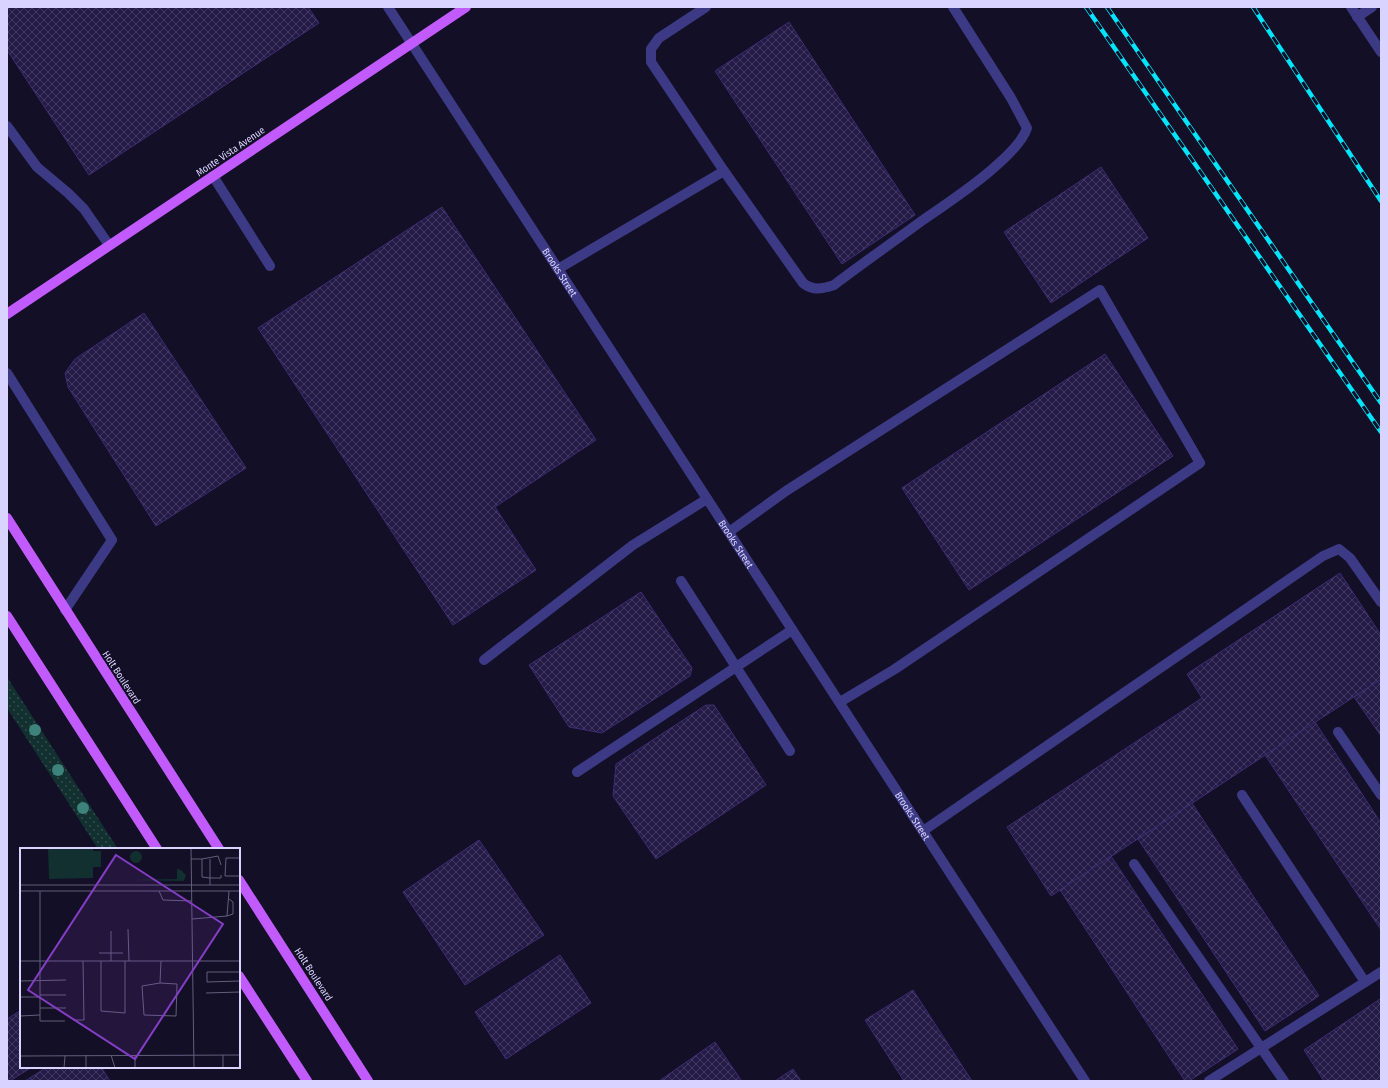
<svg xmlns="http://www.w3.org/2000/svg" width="1388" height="1088" font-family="'Fira Sans Condensed',sans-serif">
	<defs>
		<pattern id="grass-dots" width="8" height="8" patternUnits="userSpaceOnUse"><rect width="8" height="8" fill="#12302f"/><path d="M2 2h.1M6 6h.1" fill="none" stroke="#344d4e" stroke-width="1.8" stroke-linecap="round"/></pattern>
		<pattern id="building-cross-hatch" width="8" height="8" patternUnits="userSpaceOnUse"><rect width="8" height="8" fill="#241b47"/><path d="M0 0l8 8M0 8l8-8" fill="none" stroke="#433b63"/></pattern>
	</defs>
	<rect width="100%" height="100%" fill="#130f26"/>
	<polygon fill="url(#grass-dots)" points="7,677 118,849 98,849 7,708"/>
	<g fill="url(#building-cross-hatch)" stroke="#3b2d73">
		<polygon points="7,7 308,7 319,23 89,175 7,50"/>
		<polygon points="789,22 915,215 842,264 715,71"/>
		<polygon points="1101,167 1148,238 1051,303 1004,232"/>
		<polygon points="442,207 596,440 495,507 536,570 453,625 258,328"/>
		<polygon points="144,313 246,468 156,526 68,387 65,373 75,359"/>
		<polygon points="1105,354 1173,456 969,590 902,488"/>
		<polygon points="1340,573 1381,635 1381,679 1051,896 1007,827 1202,698 1187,674"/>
		<polygon points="641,592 692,668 690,676 602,733 569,727 529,665"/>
		<polygon points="1381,679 1381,736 1354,697"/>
		<polygon points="706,705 714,705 766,785 656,859 613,796 616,764"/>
		<polygon points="1315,722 1381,823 1381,930 1265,755"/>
		<polygon points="1192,803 1319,996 1265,1031 1138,839"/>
		<polygon points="479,840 544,935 465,985 403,892"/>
		<polygon points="1111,856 1238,1049 1189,1081 1185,1081 1060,890"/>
		<polygon points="560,955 591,1003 506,1059 475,1012"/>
		<polygon points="913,990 972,1081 904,1081 865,1020"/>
		<polygon points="1380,999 1381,1001 1381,1081 1324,1081 1304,1050"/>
		<polygon points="21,1010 21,1067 32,1067 10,1081 7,1081 7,1019"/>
		<polygon points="715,1042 741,1080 740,1081 659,1081"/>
		<polygon points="47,1067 101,1067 110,1081 25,1081"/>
		<polygon points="793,1069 801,1081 775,1081"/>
	</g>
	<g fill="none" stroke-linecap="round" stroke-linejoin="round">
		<g stroke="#3d3a85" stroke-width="10">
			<path id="s1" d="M388,7L1085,1081"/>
			<path d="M706,7L659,38L651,49V62L724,171L803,283C813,291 822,289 834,285C863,263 893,242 923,220C949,202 1018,157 1027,128L1011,98L953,7"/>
			<polyline points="1351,7 1381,52"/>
			<polyline points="1357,17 1372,7"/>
			<polyline points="7,126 37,167 68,193 84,209 109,245"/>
			<polyline points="213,176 270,266"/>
			<polyline points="558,269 724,171"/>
			<polyline points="7,373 112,540 65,610"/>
			<polyline points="729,532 786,491 1100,290 1200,463 895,669 840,702"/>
			<polyline points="681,581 790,751"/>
			<polyline points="484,660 633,545 707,499"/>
			<polyline points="1338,732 1381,795"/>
			<polyline points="577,772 792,630"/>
			<polyline points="1242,795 1365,982"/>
			<polyline points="923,831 1323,556 1339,549 1350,558 1381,602"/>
			<polyline points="1134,864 1284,1081"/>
			<polyline points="1209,1081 1381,972"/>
		</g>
		<g stroke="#c25bff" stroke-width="10">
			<polyline points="7,314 466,7"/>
			<polyline points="7,518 219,849"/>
			<polyline points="7,616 157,849"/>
			<polyline points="239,880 368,1081"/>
			<polyline points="239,976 307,1081"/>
		</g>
		<g stroke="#00e5ff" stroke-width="4.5">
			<g id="rail">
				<polyline points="1086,7 1381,432"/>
				<polyline points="1107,7 1381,403"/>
				<polyline points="1253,7 1381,201"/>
			</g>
		</g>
		<use href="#rail" stroke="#130f26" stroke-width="3" stroke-dasharray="9" stroke-linecap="butt"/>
	</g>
	<g fill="#3d827b">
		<circle cx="35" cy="730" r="6"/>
		<circle cx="58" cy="770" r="6"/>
		<circle cx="83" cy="808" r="6"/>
	</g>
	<g text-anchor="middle" stroke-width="4" stroke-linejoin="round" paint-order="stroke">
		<g font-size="10" fill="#d9d4ff" stroke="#130f26">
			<text transform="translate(230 151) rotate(-34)" y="4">Monte Vista Avenue</text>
			<text dy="4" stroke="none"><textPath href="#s1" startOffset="316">Brooks Street</textPath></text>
			<text dy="4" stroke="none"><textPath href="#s1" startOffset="640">Brooks Street</textPath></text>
			<text transform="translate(122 677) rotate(57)" y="4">Holt Boulevard</text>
			<text dy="4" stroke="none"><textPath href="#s1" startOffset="964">Brooks Street</textPath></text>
			<text transform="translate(314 974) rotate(57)" y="4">Holt Boulevard</text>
		</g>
	</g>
	<g transform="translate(20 848)">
		<rect width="220" height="220" fill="#130f26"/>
		<path d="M28,0L73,1V30L29,31ZM110 9a6 6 0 1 1 12 0a6 6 0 1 1-12 0ZM73,3H81V19H73ZM157,21L161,22L166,27L164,33L111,32L157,31Z" fill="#12302f"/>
		<path fill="none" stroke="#625e7d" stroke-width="1" d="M171,0L174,220M220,10H206L205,28H220M171,11H182V29L190,30V37M182,11L198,8L201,17M190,11V30H201V27M0,37H220M0,43H220M20,43V173H45M139,43L143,52L172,53M209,43L207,68L213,66V54L209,51M172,71L207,68M108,81L109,113M91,83V113M79,105H103M0,113H220M81,113V163L105,165V113M220,124H187V134L220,133M0,133L46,132M140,135L157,136L156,168L124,167L122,138ZM140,135L141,113M186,145L220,144M20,147H46M0,149H20M20,160H46M0,168L20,167M53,172H64L63,113M66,207V220M91,207L95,220M115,207V220M0,208L220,207M44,220L45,208M203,220V207"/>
		<path fill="#843dc5" fill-opacity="0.15" stroke="#843dc5" stroke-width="2" d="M96,7L203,76L115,211L8,142Z"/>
		<rect width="220" height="220" fill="none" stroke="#d9d4ff" stroke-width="2"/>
	</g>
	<rect width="1388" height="1088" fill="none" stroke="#d9d4ff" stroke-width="16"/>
</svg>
